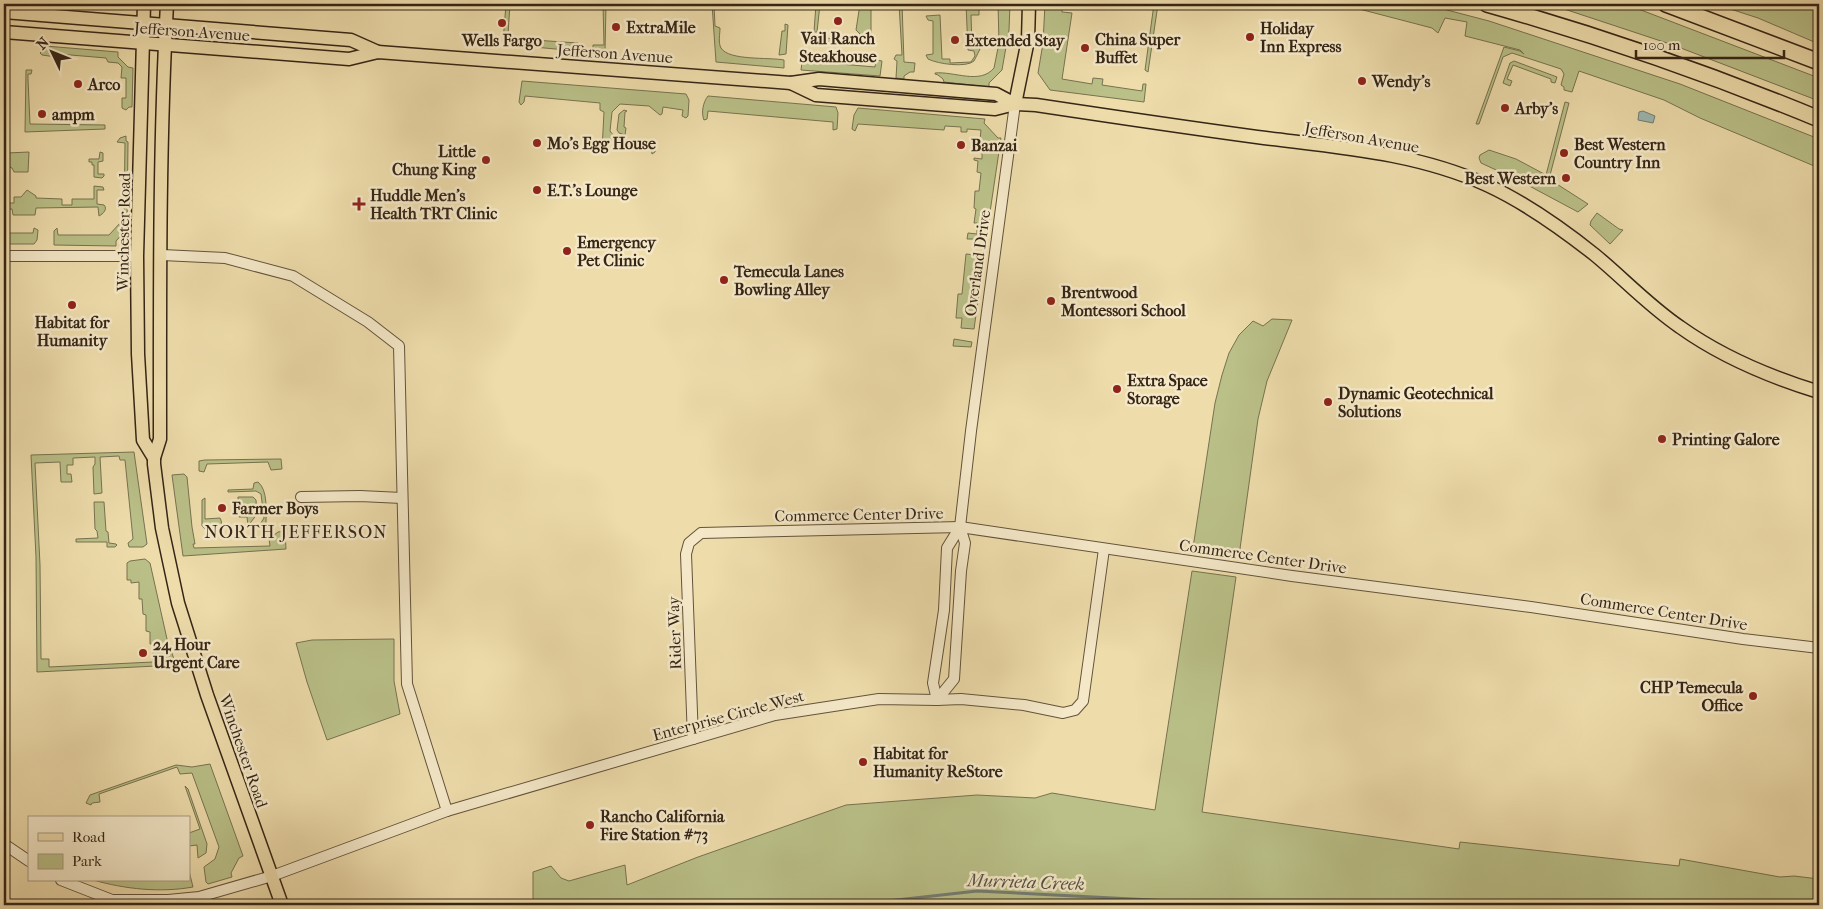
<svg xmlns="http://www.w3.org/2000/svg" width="1823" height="909" font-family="'IM FELL French Canon',serif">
	<rect width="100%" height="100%" fill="#eedcab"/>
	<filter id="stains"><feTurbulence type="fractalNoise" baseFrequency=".004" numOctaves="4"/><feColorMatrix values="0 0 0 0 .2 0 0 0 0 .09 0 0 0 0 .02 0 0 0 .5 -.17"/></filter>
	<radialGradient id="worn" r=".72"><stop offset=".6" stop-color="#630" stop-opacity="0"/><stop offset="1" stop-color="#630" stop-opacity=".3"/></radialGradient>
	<g fill="#bac088" stroke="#78724f">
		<polygon points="506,4 510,4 508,35 518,38 517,43 503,42"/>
		<polygon points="603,4 606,4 605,52 593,52 593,45 604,45"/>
		<path d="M712,4H714L715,26L720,28C720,34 718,43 721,48C729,61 769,57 784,60V68L716,62Z"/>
		<polygon points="816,4 820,4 817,32 814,32"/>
		<polygon points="860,4 871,4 871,46 855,45 860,40 860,34 856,30"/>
		<polygon points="899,4 902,4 904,62 915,63 914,72 910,72 904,76 904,79 896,78 897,61 894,59 896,55 902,55"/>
		<path d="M966,4H971L972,8H979V15H971L972,45L978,46L980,49L974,61C966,68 938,64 928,59L926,55L933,54V21L928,20L926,16L940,15L942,59H950V63L971,62L975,56L974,51L968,50Z"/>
		<path d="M998,4H1010L1009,30L1002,70L989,83V87L944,82L943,79L938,75L935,74V73C954,71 980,85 994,68L999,43Z"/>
		<polygon points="1045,4 1062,4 1062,12 1072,13 1062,79 1092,84 1093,78 1103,79 1102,85 1142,91 1143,84 1146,84 1144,102 1050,90 1038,73 1043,43"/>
		<polygon points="1154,4 1158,4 1148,72 1145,70"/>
		<polygon points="1340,4 1424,4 1489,21 1680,84 1819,139 1819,168 1700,118 1664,100 1579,71 1572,92 1564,90 1564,87 1561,85 1564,74 1561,69 1512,53 1503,57 1479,124 1476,124 1504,47 1520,51 1524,54 1520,50 1465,36 1467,22 1445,18 1438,33 1432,28"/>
		<polygon points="1549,4 1622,4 1641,10 1819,78 1819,101 1673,45"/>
		<polygon points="1715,4 1812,4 1819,6 1819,44 1758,18"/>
		<polygon points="785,24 788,25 786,54 779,55 782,31 785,31"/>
		<polygon points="814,36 846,41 849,44 813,41"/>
		<polygon points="534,40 578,43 577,51 534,47"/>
		<polygon points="45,46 118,52 118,57 128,67 133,68 132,107 129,107 126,110 122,108 122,98 126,98 126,78 121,78 122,67 118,63 108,62 106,58 59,54 56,57 42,55 40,53 44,49"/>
		<polygon points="803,54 805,56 805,61 875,67 876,60 882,61 880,76 801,70"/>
		<polygon points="1514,61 1557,77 1555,83 1551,82 1551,79 1513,65 1507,79 1512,81 1510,86 1503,83 1510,63"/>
		<polygon points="26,70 32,70 31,74 28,74 28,79 30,124 105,125 105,129 25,132"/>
		<path d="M522,81L686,94L689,100L688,116L686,118L682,116L683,110L663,107L662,114L660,115L649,106L620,104L612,112L610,131C618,144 643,141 656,142L655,152L652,154L651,146L605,141L604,150H602L604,112L600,110V103L525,96L524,102L521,105L519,102Z"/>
		<path d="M708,96L836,107L838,113L837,129L833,130V122L708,111L707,119L704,120C701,113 703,102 708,96Z"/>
		<polygon points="1565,102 1569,103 1549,179 1588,204 1578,212 1520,181 1481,163 1479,158 1480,155 1489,150 1516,159 1546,175"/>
		<polygon points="858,108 985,119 984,123 998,138 1001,138 986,239 967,239 968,233 977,234 977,223 974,223 976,209 974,208 975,191 979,191 981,173 977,172 978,161 974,160 974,158 982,159 982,150 979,149 981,130 967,129 967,132 961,132 961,127 945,126 944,130 858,124 855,131 852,129 854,115"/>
		<polygon points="624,110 627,111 625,112 624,127 626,128 625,135 619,133 617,130 619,114"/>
		<polygon points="126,136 126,141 128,142 127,229 116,241 116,246 54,245 54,231 57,228 58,235 109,235 121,222 124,222 125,143 117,142 120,138"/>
		<polygon points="29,152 28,172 14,172 12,168 7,166 7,153"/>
		<polygon points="100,152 103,153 103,161 98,162 98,174 104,174 104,176 102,178 94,177 94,165 92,165 92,162 89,162 89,159 99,159"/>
		<path d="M94,186L103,187L104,190H97V204L104,205C108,209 103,214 99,216L98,207L36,208L35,215H13L12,209H4V203H14V197H21L27,190L36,196V198L62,199V205H72V199H94Z"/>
		<polygon points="1597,213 1619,229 1623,230 1610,244 1590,225 1591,221"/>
		<polygon points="34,228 38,230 37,240 34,244 4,244 4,233 33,233"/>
		<polygon points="966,254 976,255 984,258 974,329 961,328 962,318 956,318 958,294 962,294"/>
		<polygon points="1272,319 1292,320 1267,381 1258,419 1239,556 1193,548 1215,403 1222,375 1229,353 1239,335 1253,321 1263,326"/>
		<polygon points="954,339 972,342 971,347 953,346"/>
		<polygon points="134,452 147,544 143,547 129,547 128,543 133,539 125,460 120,460 119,456 100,457 102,493 94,494 93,467 95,464 95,457 73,458 73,465 67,465 67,474 71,474 72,482 61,482 60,462 35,463 40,565 41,659 49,659 49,667 153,662 153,644 150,644 150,632 146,631 146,615 143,614 142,599 139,599 139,582 131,583 131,580 127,580 127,563 130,561 145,559 150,563 167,639 176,665 37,672 36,557 31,455"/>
		<polygon points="281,459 282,469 271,470 268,462 207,464 204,472 199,471 199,461 205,460"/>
		<polygon points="184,474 187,477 192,527 195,544 193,544 194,548 270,546 269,539 278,532 285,531 286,549 183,556 172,475"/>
		<path d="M258,482C268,490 266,511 266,523L260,527L259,526L264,518L261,494L256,491L228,492V490L253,489L254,483Z"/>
		<polygon points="238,497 253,497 256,500 257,514 248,526 247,517 239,517"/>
		<polygon points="205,498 205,519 220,518 221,520 222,527 220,528 205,529 202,526 202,500"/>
		<polygon points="94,502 104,502 106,531 108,532 109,543 116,544 117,545 115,547 107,547 107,542 76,542 76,539 98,538 97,531 95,529"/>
		<polygon points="1192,571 1236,577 1202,812 1459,849 1460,842 1679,866 1680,859 1780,877 1794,876 1819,879 1819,905 533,905 533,872 551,866 561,878 569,881 625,865 627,885 698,857 846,805 977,795 1035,798 1052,793 1155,810"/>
		<polygon points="394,639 394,681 400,714 327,740 307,682 296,643 312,640"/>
		<polygon points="210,764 243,856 239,858 231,873 232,877 208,884 206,882 204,867 215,859 219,847 192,773 180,774 177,767 99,794 100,802 92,803 91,805 86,803 90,795 176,765 192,767"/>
		<polygon points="185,786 188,789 207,844 206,853 198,858 197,845 189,846 189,833 200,829"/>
		<path d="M189,871L193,887C160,893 125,889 93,880H189Z"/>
	</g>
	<polygon fill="#9db9b3" stroke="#737e74" points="1643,111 1655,116 1653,123 1638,120 1639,112"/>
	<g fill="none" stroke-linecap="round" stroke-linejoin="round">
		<polyline stroke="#737e74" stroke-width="3" points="852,905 977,891 1210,903 1230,905"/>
		<g stroke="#63533b" stroke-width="12">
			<g id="minor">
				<polyline points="162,255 225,258 293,276 368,322 399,346 407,684 447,811"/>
				<polyline points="4,256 137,256"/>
				<polyline points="301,497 360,496 402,498"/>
				<polyline points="937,700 933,683 944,610 947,548 960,527 971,431 1015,104"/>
				<polyline points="937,700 954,679 961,571 965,543 960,527"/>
				<polyline points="693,739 686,554 689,543 701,533 960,527 1292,576 1531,607 1743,639 1819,648"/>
				<polyline points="4,844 29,861"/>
				<polyline points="61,880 112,900 168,900 199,897 272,876 447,811 775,715 879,699 937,700 961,699 1024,705 1063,713 1075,710 1083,701 1104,549"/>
			</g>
		</g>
		<g stroke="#352516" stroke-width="15">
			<g id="major">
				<polyline points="144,4 137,256 138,354 143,440 154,458"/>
				<path d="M167,4C159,149 160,294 160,439L154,458V464L162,528L178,603L207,695L282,905"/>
				<polyline points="4,12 351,40 378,52"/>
				<polyline points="4,32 349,59 378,52 791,83 819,79 996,94 1015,104"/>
				<path d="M791,83L816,95L995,109L1015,104L1036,105C1109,116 1183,127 1257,137C1334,147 1415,152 1487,185C1526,203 1561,228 1595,255C1623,278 1649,306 1680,327C1722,357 1770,377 1819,392"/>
				<polyline points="1015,104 1028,40 1029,4"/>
			</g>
		</g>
		<g stroke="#352516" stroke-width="18">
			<g id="highway">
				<path d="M1487,4C1600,36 1710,74 1819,119"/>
				<polyline points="1666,4 1819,62"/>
			</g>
		</g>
		<use href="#minor" stroke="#f4e8c8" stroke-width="10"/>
		<use href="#major" stroke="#eedcab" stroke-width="12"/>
		<use href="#highway" stroke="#eedcab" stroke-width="15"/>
	</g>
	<g fill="#8f2418" stroke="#f4e8c8" stroke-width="2">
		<circle cx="838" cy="21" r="5"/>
		<circle cx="502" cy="23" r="5"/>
		<circle cx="616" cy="27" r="5"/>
		<circle cx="1250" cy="37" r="5"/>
		<circle cx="955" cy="40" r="5"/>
		<circle cx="1085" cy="48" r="5"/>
		<circle cx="1362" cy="81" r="5"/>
		<circle cx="78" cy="84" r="5"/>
		<circle cx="1505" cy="108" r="5"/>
		<circle cx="42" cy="114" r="5"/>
		<circle cx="537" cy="143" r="5"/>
		<circle cx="961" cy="145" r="5"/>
		<circle cx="1564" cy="153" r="5"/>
		<circle cx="486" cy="160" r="5"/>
		<circle cx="1566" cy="178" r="5"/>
		<circle cx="537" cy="190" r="5"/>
		<path d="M356.5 196.5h5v5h5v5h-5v5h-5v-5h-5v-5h5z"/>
		<circle cx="567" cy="251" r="5"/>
		<circle cx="724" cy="280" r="5"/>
		<circle cx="1051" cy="301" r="5"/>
		<circle cx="72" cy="305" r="5"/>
		<circle cx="1117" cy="389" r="5"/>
		<circle cx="1328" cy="402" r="5"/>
		<circle cx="1662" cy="439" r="5"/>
		<circle cx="222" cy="508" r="5"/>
		<circle cx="143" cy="653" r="5"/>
		<circle cx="1753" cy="696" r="5"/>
		<circle cx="863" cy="762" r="5"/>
		<circle cx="590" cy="825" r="5"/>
	</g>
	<g text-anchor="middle" stroke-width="5" stroke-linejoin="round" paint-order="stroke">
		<g font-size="16" font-weight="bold" fill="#352516" stroke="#f4e8c8" text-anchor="start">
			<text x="626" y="33">ExtraMile</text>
			<text x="1260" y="34">Holiday<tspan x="1260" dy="18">Inn Express</tspan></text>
			<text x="838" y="44" text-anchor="middle">Vail Ranch<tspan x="838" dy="18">Steakhouse</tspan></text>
			<text x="1095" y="45">China Super<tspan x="1095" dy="18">Buffet</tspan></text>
			<text x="502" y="46" text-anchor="middle">Wells Fargo</text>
			<text x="965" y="46">Extended Stay</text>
			<text x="1372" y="87">Wendy's</text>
			<text x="88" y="90">Arco</text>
			<text x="1515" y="114">Arby's</text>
			<text x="52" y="120">ampm</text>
			<text x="547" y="149">Mo's Egg House</text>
			<text x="1574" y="150">Best Western<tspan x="1574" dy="18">Country Inn</tspan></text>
			<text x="971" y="151">Banzai</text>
			<text x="476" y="157" text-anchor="end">Little<tspan x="476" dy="18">Chung King</tspan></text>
			<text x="1556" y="184" text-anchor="end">Best Western</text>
			<text x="547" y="196">E.T.'s Lounge</text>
			<text x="370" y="201">Huddle Men's<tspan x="370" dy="18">Health TRT Clinic</tspan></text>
			<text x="577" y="248">Emergency<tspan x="577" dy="18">Pet Clinic</tspan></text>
			<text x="734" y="277">Temecula Lanes<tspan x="734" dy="18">Bowling Alley</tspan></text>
			<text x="1061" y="298">Brentwood<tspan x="1061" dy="18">Montessori School</tspan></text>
			<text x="72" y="328" text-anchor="middle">Habitat for<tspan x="72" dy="18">Humanity</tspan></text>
			<text x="1127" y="386">Extra Space<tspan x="1127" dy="18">Storage</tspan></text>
			<text x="1338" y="399">Dynamic Geotechnical<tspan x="1338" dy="18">Solutions</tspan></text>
			<text x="1672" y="445">Printing Galore</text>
			<text x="232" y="514">Farmer Boys</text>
			<text x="153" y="650">24 Hour<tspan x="153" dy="18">Urgent Care</tspan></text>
			<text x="1743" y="693" text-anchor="end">CHP Temecula<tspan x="1743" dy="18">Office</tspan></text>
			<text x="873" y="759">Habitat for<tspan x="873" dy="18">Humanity ReStore</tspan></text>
			<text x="600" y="822">Rancho California<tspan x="600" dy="18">Fire Station #73</tspan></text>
		</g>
		<g font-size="16" fill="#352516" stroke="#f4e8c8">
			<text transform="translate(192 31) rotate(4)" y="6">Jefferson Avenue</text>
			<text transform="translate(615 53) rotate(4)" y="6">Jefferson Avenue</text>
			<text transform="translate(1362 137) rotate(10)" y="6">Jefferson Avenue</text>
			<text transform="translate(123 232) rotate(-89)" y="6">Winchester Road</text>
			<text transform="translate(977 263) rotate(-82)" y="6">Overland Drive</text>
			<text transform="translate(859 514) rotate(-1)" y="6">Commerce Center Drive</text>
			<text transform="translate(1263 556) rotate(8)" y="6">Commerce Center Drive</text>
			<text transform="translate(1664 611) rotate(9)" y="6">Commerce Center Drive</text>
			<text transform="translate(674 633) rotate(-92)" y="6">Rider Way</text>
			<text transform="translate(728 715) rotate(-15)" y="6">Enterprise Circle West</text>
			<text transform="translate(244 751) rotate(71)" y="6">Winchester Road</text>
		</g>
		<g font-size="18" letter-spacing="1" fill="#352516" stroke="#f4e8c8">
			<text x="296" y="538">NORTH JEFFERSON</text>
		</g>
		<g font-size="18" font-style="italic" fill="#545145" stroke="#f4e8c8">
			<text transform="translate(1026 882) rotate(2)" y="6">Murrieta Creek</text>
		</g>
	</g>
	<rect width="1823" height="909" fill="none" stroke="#eedcab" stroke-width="20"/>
	<rect x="5" y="5" width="1813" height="899" fill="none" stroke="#352516" stroke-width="2.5"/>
	<rect x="10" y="10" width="1803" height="889" fill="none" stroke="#352516"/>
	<rect x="28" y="816" width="162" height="65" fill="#f4e8c8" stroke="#a89a81"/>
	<rect x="38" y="833" width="25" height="8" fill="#eedcab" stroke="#a89a81"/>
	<text x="72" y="842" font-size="15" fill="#352516">Road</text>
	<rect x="38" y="854" width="25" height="15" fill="#bac088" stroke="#a89a81"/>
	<text x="72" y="866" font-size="15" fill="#352516">Park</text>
	<g transform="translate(52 52) rotate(313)" stroke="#f4e8c8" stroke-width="4" paint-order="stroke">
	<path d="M0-4L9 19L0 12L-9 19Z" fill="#352516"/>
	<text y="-8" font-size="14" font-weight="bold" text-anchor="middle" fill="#352516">N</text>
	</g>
	<path d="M1636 50v8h148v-8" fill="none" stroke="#352516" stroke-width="2.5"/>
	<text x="1643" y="50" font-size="15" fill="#352516" stroke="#f4e8c8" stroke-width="4" paint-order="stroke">100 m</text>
	<rect width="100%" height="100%" filter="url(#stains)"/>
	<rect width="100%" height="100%" fill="url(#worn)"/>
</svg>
